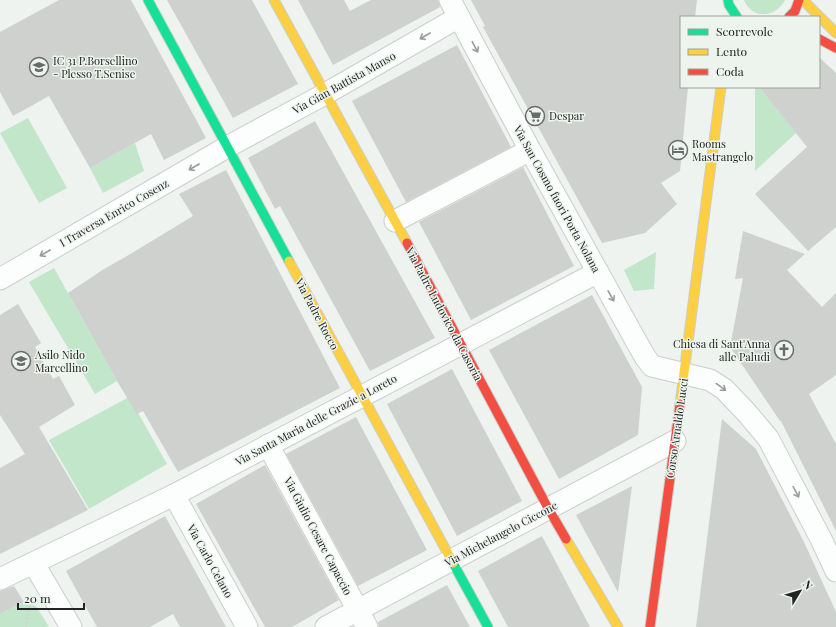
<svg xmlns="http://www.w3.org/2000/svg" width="836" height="627" font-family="'Playfair Display',serif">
	<rect width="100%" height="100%" fill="#eef3ef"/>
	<g fill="#c1e6ca">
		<path d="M744,0H785C776,18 752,20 744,0Z"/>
		<polygon points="755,87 759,87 796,133 755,171"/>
		<polygon points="28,118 67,188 39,203 0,133"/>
		<polygon points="135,143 144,171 103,193 90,168"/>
		<polygon points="656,252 654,289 634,291 624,270"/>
		<polygon points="54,268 117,381 95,394 29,282"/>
		<polygon points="129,397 167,464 89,509 49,440"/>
		<polygon points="24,602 36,606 49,627 0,627 0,614"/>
	</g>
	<g fill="#ced1ce">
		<polygon points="59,0 131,0 206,138 164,160 151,134 90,168 49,96 13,116 0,92 0,32"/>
		<polygon points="167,0 252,0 298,84 233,118"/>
		<polygon points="298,0 344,0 350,11 371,0 438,0 440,7 333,65"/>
		<polygon points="471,0 697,0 695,17 681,17 681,87 688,87 680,171 661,183 677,204 645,233 602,243 483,27 485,26"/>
		<polygon points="457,45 511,147 406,202 352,101"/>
		<polygon points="819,57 836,73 836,227 808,251 755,194 807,147 759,87 819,87"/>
		<polygon points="315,121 435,338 370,371 280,206 275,209 248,158"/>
		<polygon points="523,167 574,266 471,320 419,222"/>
		<polygon points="226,170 340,388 178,472 143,411 137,414 117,381 68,293 104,269 127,256 193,216 179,194"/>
		<polygon points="743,231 805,254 787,270 822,307 836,293 836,375 809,394 836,444 836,531 781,421 780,421 730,347 743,278 735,279"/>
		<polygon points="592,295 642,387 638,435 559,479 489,350"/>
		<polygon points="18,304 41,343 35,347 53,379 59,376 75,405 39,427 88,510 0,554 0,468 25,454 0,415 0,315"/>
		<polygon points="452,369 522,501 457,536 387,404"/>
		<polygon points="356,417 427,550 358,586 286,454"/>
		<polygon points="722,419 756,449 804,542 836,612 836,627 696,627"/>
		<polygon points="265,465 339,600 292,627 265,627 196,504"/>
		<polygon points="632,486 618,592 576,515"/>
		<polygon points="165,516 226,627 180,627 173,614 150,627 97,627 66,571"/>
		<polygon points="542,536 590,627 508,627 478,571"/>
		<polygon points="447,585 470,627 379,627 378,622"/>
		<polygon points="14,586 24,602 0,614 0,591"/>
	</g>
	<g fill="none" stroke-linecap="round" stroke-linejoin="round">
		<g stroke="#cbcecb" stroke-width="23">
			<g id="street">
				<polyline points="450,0 530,150 645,357 652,366 710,380 724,389 746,412 768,438 821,539 836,571"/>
				<polyline points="395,221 530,150"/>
				<polyline points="0,279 227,147 325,94 459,17"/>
				<polyline points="268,445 367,627"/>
				<polyline points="174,495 247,627"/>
				<polyline points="34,564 71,627"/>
				<polyline points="0,579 174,495 598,272"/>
				<polyline points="326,627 675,441"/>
			</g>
		</g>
		<g stroke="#cbcecb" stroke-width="11">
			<g id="fast">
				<polyline points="148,0 289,261"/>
				<polyline points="728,0 729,5 737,17"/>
				<polyline points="453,563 488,627"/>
			</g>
		</g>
		<g stroke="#cbcecb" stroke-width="11">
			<g id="slow">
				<polyline points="274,0 407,243"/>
				<polyline points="803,0 836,33"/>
				<polyline points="289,261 453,563"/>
				<polyline points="680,404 721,87"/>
				<polyline points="566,539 618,627"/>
			</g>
		</g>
		<g stroke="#cbcecb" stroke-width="11">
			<g id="jam">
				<polyline points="789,17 795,11 799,0"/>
				<polyline points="819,39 836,48"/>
				<polyline points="407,243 548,508 566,539"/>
				<polyline points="650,627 680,404"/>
			</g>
		</g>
		<polyline stroke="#cfd0cf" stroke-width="2.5" stroke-dasharray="1 3" stroke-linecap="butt" points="26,627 30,604"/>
		<use href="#street" stroke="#fcfdfd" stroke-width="21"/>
		<use href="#fast" stroke="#16e098" stroke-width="9"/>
		<use href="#slow" stroke="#ffcf43" stroke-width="9"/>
		<use href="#jam" stroke="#f24e42" stroke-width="9"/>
	</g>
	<defs><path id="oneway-shaft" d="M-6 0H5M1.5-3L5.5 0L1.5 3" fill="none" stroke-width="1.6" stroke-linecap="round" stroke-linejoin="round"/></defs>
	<g stroke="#9a9b9a">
		<use href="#oneway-shaft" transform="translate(425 36) rotate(150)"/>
		<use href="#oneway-shaft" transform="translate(475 47) rotate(62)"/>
		<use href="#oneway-shaft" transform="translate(194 167) rotate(150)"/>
		<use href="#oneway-shaft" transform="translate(45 253) rotate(150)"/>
		<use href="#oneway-shaft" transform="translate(611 296) rotate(61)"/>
		<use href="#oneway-shaft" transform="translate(721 387) rotate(36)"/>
		<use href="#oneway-shaft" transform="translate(796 492) rotate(62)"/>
	</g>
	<defs>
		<g id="school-ring" transform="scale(1)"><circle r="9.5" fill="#edf4ee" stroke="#696c6a" stroke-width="1.5"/><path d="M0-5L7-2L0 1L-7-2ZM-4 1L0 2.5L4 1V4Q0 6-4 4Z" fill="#696c6a"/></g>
		<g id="supermarket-ring" transform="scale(1)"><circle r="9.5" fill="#edf4ee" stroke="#696c6a" stroke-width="1.5"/><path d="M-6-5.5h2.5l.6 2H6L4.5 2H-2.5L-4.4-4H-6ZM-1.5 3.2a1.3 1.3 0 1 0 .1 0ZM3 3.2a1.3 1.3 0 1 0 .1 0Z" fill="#696c6a"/></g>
		<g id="hotel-ring" transform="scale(1)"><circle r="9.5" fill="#edf4ee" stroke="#696c6a" stroke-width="1.5"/><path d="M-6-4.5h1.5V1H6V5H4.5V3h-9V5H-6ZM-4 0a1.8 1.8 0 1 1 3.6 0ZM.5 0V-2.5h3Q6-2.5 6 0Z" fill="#696c6a"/></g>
		<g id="church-ring" transform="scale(1)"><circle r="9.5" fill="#edf4ee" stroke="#696c6a" stroke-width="1.5"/><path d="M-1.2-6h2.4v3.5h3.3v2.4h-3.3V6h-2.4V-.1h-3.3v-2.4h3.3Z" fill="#696c6a"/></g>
	</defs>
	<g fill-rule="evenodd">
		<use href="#school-ring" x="39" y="67"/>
		<use href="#supermarket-ring" x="535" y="116"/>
		<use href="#hotel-ring" x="678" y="150"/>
		<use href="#church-ring" x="784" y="350"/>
		<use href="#school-ring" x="21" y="361"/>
	</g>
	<g text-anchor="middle" stroke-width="3" stroke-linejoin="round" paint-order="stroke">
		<g font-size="11" fill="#222422" stroke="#edf4ee" text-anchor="start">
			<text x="53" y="65">IC 31 P.Borsellino<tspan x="53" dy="13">- Plesso T.Senise</tspan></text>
			<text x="549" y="120">Despar</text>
			<text x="692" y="148">Rooms<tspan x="692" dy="13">Mastrangelo</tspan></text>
			<text x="770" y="348" text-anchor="end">Chiesa di Sant'Anna<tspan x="770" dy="13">alle Paludi</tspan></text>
			<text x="35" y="359">Asilo Nido<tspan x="35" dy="13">Marcellino</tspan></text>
		</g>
		<g font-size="11" fill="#222422" stroke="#edf4ee">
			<text transform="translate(344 83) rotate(-29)" y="4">Via Gian Battista Manso</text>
			<text transform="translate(557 199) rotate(61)" y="4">Via San Cosmo fuori Porta Nolana</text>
			<text transform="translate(114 213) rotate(-30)" y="4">I Traversa Enrico Cosenz</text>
			<text transform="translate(317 314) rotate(62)" y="4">Via Padre Rocco</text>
			<text transform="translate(444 314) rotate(62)" y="4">Via Padre Ludovico da Casoria</text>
			<text transform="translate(316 420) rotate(-28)" y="4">Via Santa Maria delle Grazie a Loreto</text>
			<text transform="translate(677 428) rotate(-82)" y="4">Corso Arnaldo Lucci</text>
			<text transform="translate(501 534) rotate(-28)" y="4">Via Michelangelo Ciccone</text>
			<text transform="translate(318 536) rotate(62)" y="4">Via Giulio Cesare Capaccio</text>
			<text transform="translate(210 561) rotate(61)" y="4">Via Carlo Celano</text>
		</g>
	</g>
	<rect x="680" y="16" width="140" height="72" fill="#edf4ee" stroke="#9ca19c"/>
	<rect x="688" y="29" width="20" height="6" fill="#16e098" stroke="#9ca19c"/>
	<text x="716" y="36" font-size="12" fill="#222422">Scorrevole</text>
	<rect x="688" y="49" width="20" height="6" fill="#ffcf43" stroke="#9ca19c"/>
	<text x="716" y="56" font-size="12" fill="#222422">Lento</text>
	<rect x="688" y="69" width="20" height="6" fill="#f24e42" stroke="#9ca19c"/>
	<text x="716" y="76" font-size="12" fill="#222422">Coda</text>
	<g transform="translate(800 591) rotate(52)" stroke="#edf4ee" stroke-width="3" paint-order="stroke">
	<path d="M0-3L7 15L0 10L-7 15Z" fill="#222422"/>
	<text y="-6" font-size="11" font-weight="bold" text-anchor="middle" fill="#222422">N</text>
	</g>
	<path d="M18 603v6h66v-6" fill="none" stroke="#222422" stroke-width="2"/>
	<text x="24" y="603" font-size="12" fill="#222422" stroke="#edf4ee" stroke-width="3" paint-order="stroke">20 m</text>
</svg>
